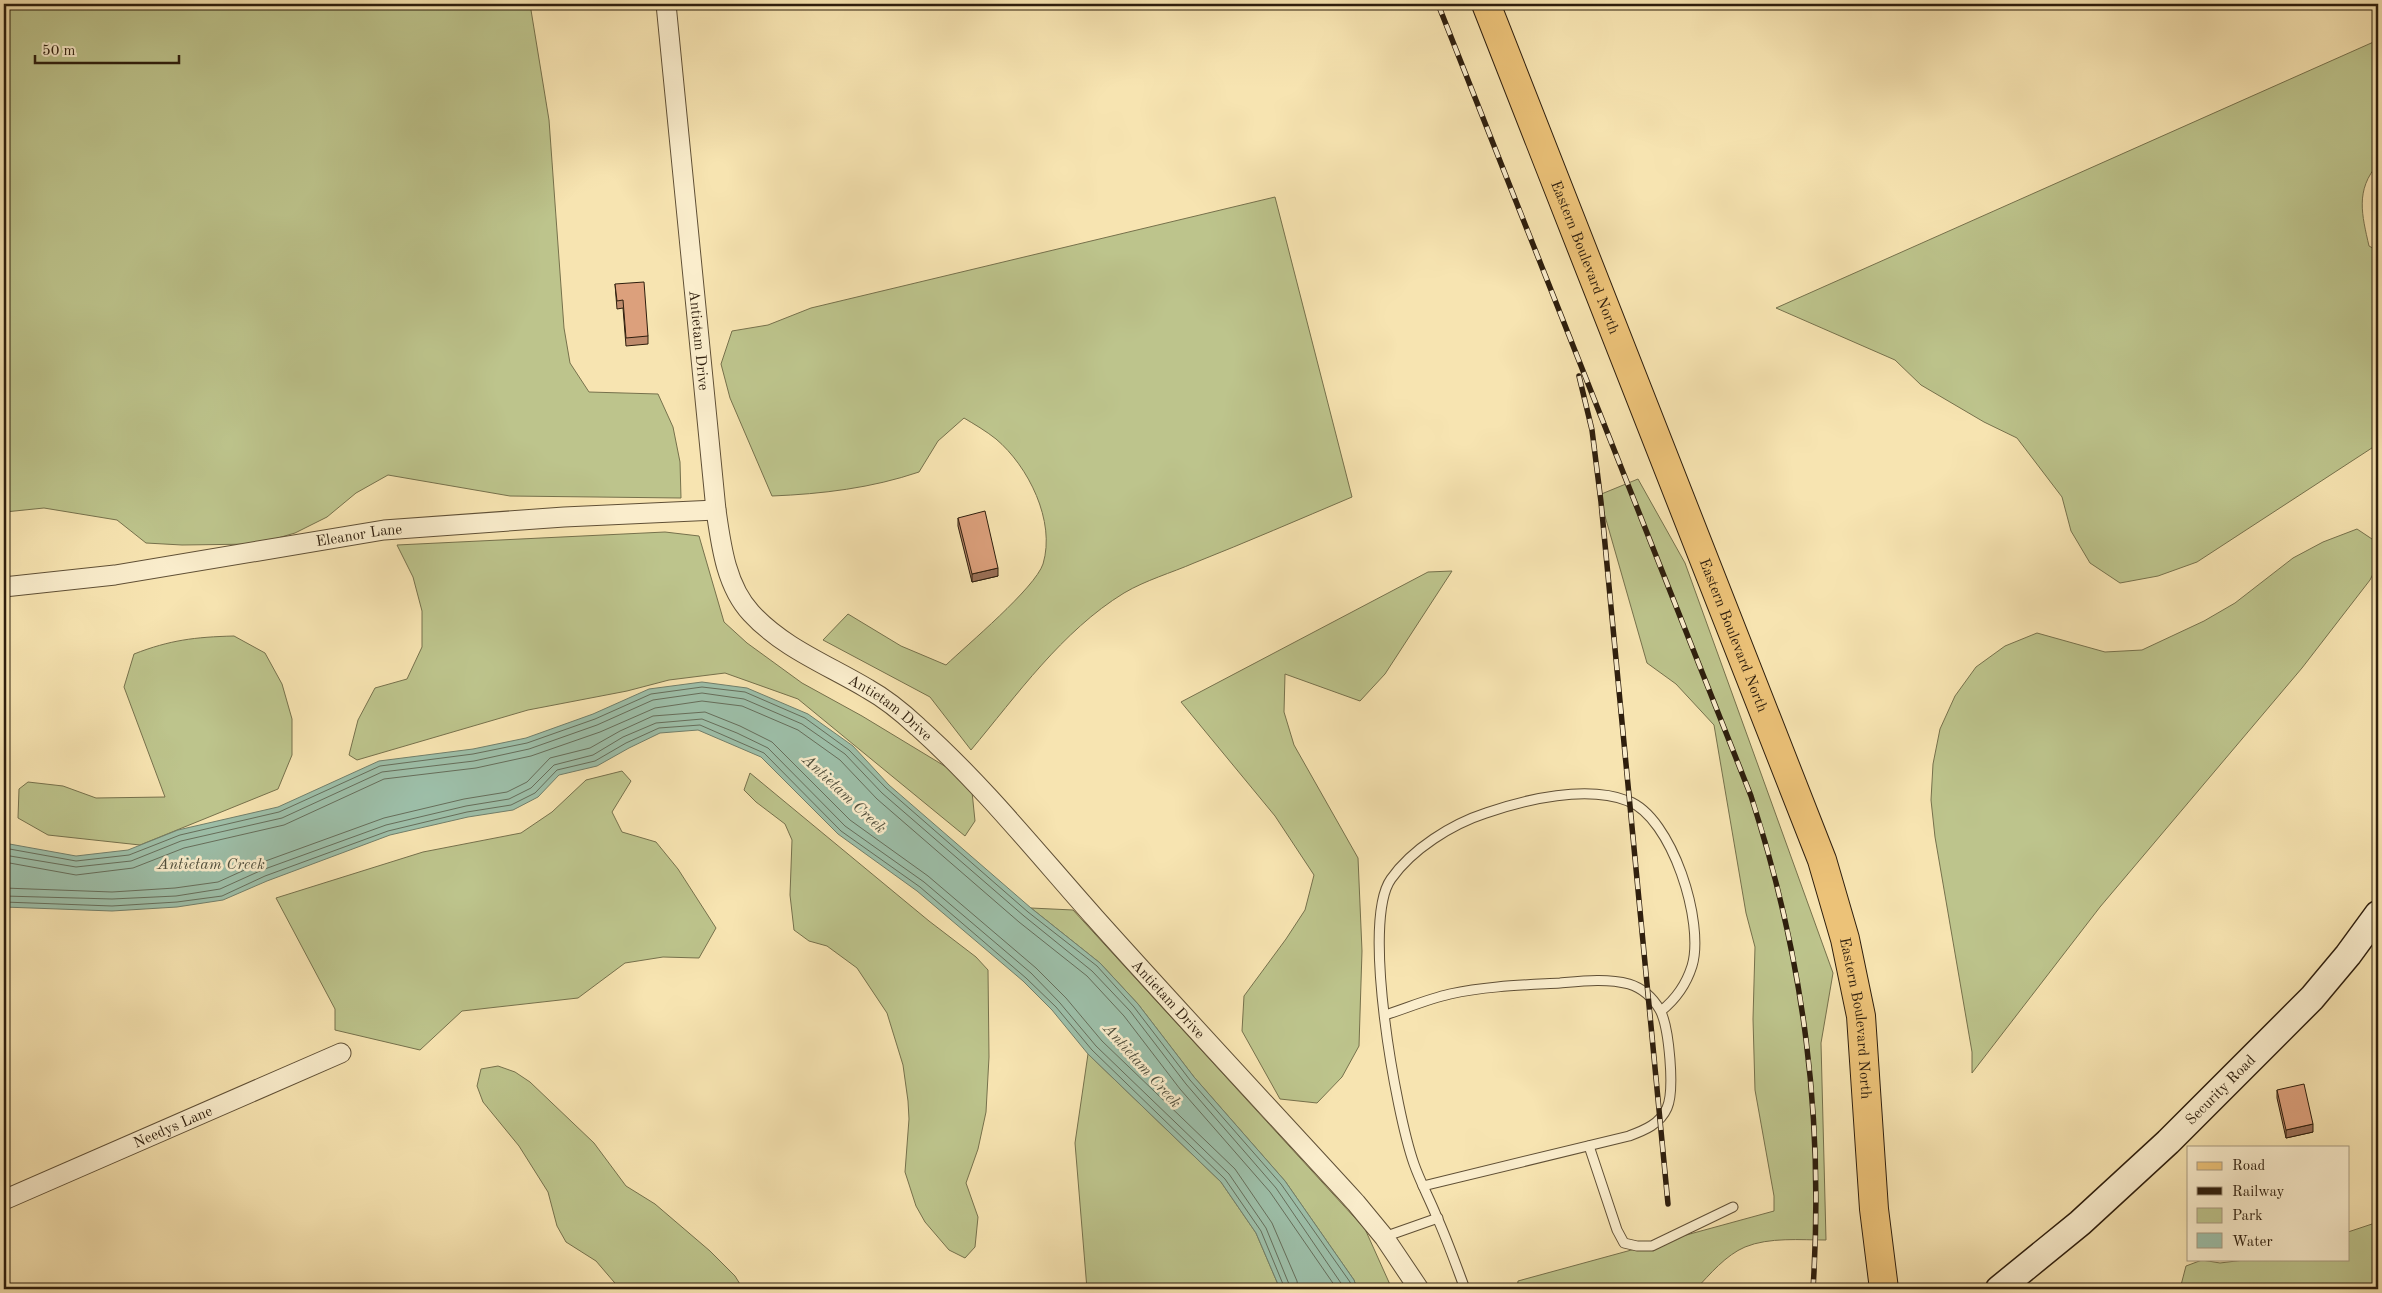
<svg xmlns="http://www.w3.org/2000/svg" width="2382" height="1293" font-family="'Old Standard TT',serif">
	<rect width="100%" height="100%" fill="#f7e4b1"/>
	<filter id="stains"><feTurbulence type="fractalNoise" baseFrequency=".004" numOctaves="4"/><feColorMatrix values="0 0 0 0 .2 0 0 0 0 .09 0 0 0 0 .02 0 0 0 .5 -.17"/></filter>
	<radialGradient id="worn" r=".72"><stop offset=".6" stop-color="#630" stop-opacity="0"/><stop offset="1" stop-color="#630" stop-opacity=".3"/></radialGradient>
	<g fill="#bdc48c" stroke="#76714c">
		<polygon points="9,4 208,4 233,8 302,7 311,4 530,4 549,120 564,328 570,363 589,392 658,394 673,427 680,462 681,498 510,496 388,475 356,493 327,517 295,533 257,544 182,545 146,543 117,520 44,508 5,512 6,42"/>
		<path d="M2378,40V164C2355,190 2362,215 2369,246L2378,251V444L2197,562L2158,576L2120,583L2090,563L2071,531L2062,497L2017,438L1984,422L1921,385L1895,360L1776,308Z"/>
		<path d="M1275,197L1352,497C1300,519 1247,542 1194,563C1171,573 1146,580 1124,593C1062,631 1017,695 971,750L930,697L823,640L848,614L901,646L946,665C967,645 1035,588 1043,564C1056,521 1028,466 996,439C986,431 974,424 964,418L938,441L919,472C872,488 822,494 772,496L730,398L721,364L732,331L768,325L811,308Z"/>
		<path d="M1638,479L1685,563L1833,973L1821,1043L1826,1240C1801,1240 1769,1237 1745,1247C1726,1255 1710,1274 1696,1289H1517L1518,1281L1774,1211V1196L1755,1090L1753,1019L1755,947L1746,913L1714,725L1676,684L1647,663L1599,495Z"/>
		<polygon points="2357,529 2378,543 2378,564 2370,580 2302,668 2100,907 1972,1073 1972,1052 1935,837 1931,800 1933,764 1940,729 1955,696 1976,667 2005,646 2037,633 2105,652 2142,650 2204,621 2235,603 2293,558 2323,542"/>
		<polygon points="665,532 699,536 724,622 747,643 802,683 862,716 971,782 975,821 965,836 798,699 725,673 669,680 627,691 528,710 357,760 349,755 358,720 375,688 407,679 422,647 422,611 413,577 397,545"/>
		<polygon points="1452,571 1385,674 1360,701 1285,674 1284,712 1294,745 1358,858 1362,951 1359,1046 1342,1077 1317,1103 1280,1099 1242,1031 1244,996 1286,939 1305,910 1314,875 1275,816 1181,702 1428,572"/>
		<path d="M234,636L265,653L282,684L292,719V755L278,789L140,845L48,835L18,818L19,789L28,782L63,786L96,798L165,797L124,687L134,654C170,640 195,637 234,636Z"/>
		<polygon points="622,771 631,781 612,812 622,832 656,842 678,869 716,928 699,958 663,957 625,963 578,998 462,1011 420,1050 335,1030 335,1009 276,898 423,852 521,833 552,812 586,780"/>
		<polygon points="750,773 929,921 976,957 988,970 989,1057 986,1112 978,1149 966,1183 978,1217 975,1247 965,1258 949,1250 925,1222 916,1206 905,1172 909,1119 908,1101 903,1065 887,1013 857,968 827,946 809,941 794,930 790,895 792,840 785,824 756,802 744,790"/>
		<polygon points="1031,908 1073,910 1365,1229 1392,1289 1357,1289 1354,1280 1285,1181 1194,1077 1138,1004 1100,963"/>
		<polygon points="1088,1054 1221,1182 1256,1233 1280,1289 1087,1289 1075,1143"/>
		<polygon points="498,1066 515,1072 530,1082 594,1143 626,1186 655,1204 710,1251 735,1276 743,1289 620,1289 596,1261 566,1242 557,1226 548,1192 519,1146 483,1102 477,1086 481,1069"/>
		<polygon points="2378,1222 2378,1289 2180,1289 2186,1266 2202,1260 2220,1263 2252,1259 2348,1259 2348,1232"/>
	</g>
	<polygon fill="#9dbfa9" stroke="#717f6b" points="702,682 747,688 808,714 853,746 889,785 1031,908 1100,963 1138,1004 1194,1077 1285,1181 1354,1280 1357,1289 1280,1289 1256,1233 1221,1182 1088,1054 1052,1010 1023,981 917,891 838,834 761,757 698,730 660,733 629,748 597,766 559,775 538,797 513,810 468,817 390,835 267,881 223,900 177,907 112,911 4,907 4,843 76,856 128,850 178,830 278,807 379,761 473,749 526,738 593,714 649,689"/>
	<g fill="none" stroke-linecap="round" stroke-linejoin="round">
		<g stroke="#666e5b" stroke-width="1">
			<polyline points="4,848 76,861 129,855 180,835 279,812 380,766 473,754 527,743 595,719 651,694 702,687 745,692 805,718 849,750 886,788 1028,912 1097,966 1134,1007 1190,1080 1281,1184 1350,1282 1352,1289"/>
			<polyline points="4,855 76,867 131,861 181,841 282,818 382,772 474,761 529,749 597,725 653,700 702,693 744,699 802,724 845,754 882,793 1024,916 1092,971 1130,1011 1186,1084 1276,1188 1345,1289"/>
			<polyline points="4,862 76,875 133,868 184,848 284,825 384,779 476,768 531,756 600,732 655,708 702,701 742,706 798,730 840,760 877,799 1019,922 1087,976 1124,1016 1180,1089 1270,1192 1337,1289"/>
			<polyline points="4,888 112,892 175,888 218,882 260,863 384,818 464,799 507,792 527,782 550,758 590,748 620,731 653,716 705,712 740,726 772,742 850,820 928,876 1036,968 1066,998 1102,1041 1235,1169 1272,1223 1297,1281 1298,1289"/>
			<polyline points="4,896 112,899 176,896 220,889 262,870 386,825 466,806 509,799 531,788 554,765 593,755 623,737 656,723 702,719 737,733 768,748 845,826 924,882 1031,973 1060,1003 1096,1046 1229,1174 1266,1228 1291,1289"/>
			<polyline points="4,902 112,906 177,902 222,896 265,876 388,831 467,812 511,805 535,793 557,770 595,761 626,743 659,728 700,725 764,753 841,831 920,887 1026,978 1056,1007 1092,1050 1225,1179 1261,1231 1285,1289"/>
		</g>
		<g stroke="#605036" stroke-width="11">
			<g id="lane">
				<path d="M1385,1015C1407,1008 1428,999 1450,994C1486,986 1524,985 1560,983C1582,981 1607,978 1629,984C1642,988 1653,998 1660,1010C1669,1027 1675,1090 1667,1108C1660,1124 1645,1130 1629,1136L1423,1186"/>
				<polyline points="1589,1146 1617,1230 1624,1243 1637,1246 1652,1246 1733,1207"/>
				<polyline points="1384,1237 1438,1218"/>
				<path d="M1465,1289C1456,1265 1447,1239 1436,1215C1429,1198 1420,1181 1414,1164C1396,1113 1361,921 1391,879C1412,849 1452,824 1486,813C1526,799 1587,785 1628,801C1672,817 1705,923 1692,966C1686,985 1676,999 1661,1011"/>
			</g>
		</g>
		<g stroke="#605036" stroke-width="21">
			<g id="street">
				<path id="s1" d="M666,4L716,510C721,545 726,586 751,613C783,648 828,665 868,689C886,699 903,713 918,727C982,784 1038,854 1095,918C1181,1014 1269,1108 1356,1203L1384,1237L1419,1289"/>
				<path id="s2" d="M4,587L115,575L384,530L564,517L716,510"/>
				<path id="s3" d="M4,1200L341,1053"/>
			</g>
		</g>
		<g stroke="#2e1e0d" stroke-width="29">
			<g id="secondary">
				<path id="s4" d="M1999,1289L2080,1223L2168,1142L2312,998L2348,955L2378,914"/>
			</g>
		</g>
		<g stroke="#2e1e0d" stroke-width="30">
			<g id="primary">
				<path id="s5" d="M1486,4L1822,860L1845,939L1861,1016L1874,1209L1884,1289"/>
			</g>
		</g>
		<use href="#lane" stroke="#faedcc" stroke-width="9"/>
		<use href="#street" stroke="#faedcc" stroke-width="19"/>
		<use href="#secondary" stroke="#faedcc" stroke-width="26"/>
		<use href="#primary" stroke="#ecc278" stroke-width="28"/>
		<g stroke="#2e1e0d" stroke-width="5.5">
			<g id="rail">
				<path d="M1438,4L1751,796C1804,960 1824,1117 1813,1289"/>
				<polyline points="1579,376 1592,430 1601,502 1668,1204"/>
			</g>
		</g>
		<use href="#rail" stroke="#faedcc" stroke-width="4" stroke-dasharray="11" stroke-linecap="butt"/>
	</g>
	<g fill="#bd8a6b" stroke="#2e1e0d">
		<polygon points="615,284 648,336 648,344 626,346 623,308 617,309"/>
		<polygon points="958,518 998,576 972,582 958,526"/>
		<polygon points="2277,1090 2313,1132 2286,1138 2277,1098"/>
	</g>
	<g fill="#9a7057" stroke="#2e1e0d">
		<polygon points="998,568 998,576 972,582 972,574"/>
		<polygon points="2313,1124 2313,1132 2286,1138 2286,1130"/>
	</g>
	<g fill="#dca07c" stroke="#2e1e0d">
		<polygon points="644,282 648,336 626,338 623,300 617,301 615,284"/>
		<polygon points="985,511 998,568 972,574 958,518"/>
		<polygon points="2304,1084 2313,1124 2286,1130 2277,1090"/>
	</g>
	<g text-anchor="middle" stroke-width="5" stroke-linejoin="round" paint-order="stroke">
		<g font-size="15" fill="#2e1e0d" stroke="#faedcc">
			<text dy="5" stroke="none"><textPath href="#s5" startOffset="272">Eastern Boulevard North</textPath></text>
			<text dy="5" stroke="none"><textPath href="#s1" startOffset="338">Antietam Drive</textPath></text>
			<text dy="5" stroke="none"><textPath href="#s2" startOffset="359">Eleanor Lane</textPath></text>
			<text dy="5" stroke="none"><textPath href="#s5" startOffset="678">Eastern Boulevard North</textPath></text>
			<text dy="5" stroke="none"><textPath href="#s1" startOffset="788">Antietam Drive</textPath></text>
			<text dy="5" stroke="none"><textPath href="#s1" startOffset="1192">Antietam Drive</textPath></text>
			<text dy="5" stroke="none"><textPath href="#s5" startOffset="1082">Eastern Boulevard North</textPath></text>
			<text dy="5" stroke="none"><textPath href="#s4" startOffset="298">Security Road</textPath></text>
			<text dy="5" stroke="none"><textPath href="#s3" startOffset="184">Needys Lane</textPath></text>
		</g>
		<g font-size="16" font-style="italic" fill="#4f4e3c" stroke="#faedcc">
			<text transform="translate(845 793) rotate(43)" y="6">Antietam Creek</text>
			<text x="211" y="869">Antietam Creek</text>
			<text transform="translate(1143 1065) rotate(48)" y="6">Antietam Creek</text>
		</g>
	</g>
	<rect width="2382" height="1293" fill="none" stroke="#f7e4b1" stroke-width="20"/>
	<rect x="5" y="5" width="2372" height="1283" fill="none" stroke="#2e1e0d" stroke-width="2.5"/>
	<rect x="10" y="10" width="2362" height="1273" fill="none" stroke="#2e1e0d"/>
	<rect x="2187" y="1146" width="162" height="115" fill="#faedcc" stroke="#a89a80"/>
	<rect x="2197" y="1162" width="25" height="8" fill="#ecc278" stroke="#a89a80"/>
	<text x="2232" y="1170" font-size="15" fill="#2e1e0d">Road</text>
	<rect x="2197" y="1187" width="25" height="8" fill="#2e1e0d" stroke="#a89a80"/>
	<text x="2232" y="1196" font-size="15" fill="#2e1e0d">Railway</text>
	<rect x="2197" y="1208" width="25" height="15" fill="#bdc48c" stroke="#a89a80"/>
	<text x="2232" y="1220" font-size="15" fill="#2e1e0d">Park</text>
	<rect x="2197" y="1233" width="25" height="15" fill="#9dbfa9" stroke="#a89a80"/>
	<text x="2232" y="1246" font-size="15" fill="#2e1e0d">Water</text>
	<path d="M35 55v8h144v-8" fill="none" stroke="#2e1e0d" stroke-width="2.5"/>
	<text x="42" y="55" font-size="15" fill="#2e1e0d" stroke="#faedcc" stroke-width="4" paint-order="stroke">50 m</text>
	<rect width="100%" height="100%" filter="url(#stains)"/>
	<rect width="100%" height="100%" fill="url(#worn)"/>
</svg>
